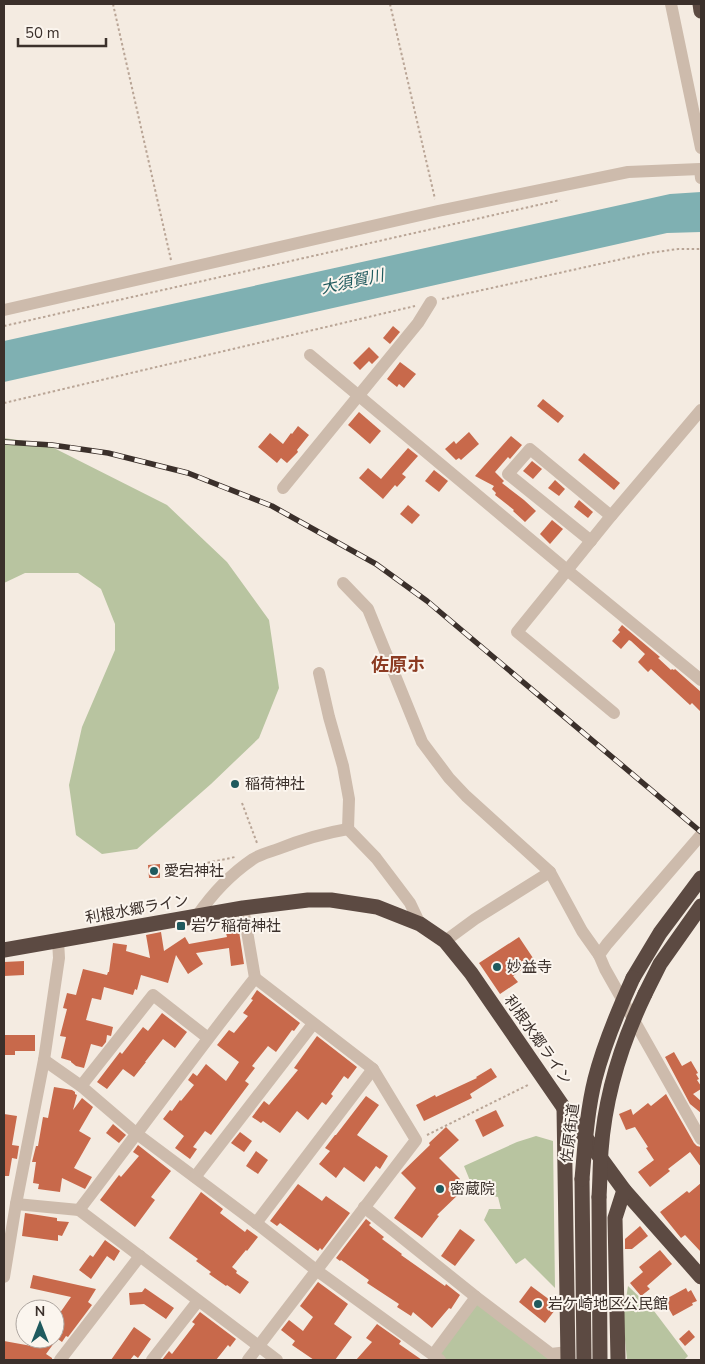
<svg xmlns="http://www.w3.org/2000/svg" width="705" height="1364" font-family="'Nunito Sans','Noto Sans JP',sans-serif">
	<rect width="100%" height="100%" fill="#f4ebe1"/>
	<g fill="#b8c4a0">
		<polygon points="4,438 46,444 167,505 227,562 269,620 279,688 259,738 211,784 137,849 102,854 76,835 69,785 82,727 115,650 115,624 101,589 78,573 25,573 4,583"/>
		<polygon points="536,1136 553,1141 555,1288 525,1258 516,1264 484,1220 489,1209 501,1209 498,1197 475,1193 464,1166 517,1142"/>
		<polygon points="628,1286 654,1311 688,1356 684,1360 627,1360 623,1319"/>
		<polygon points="476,1297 551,1354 551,1360 440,1360 433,1355"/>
	</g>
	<polygon fill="#7fb0b2" points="701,192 701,232 667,233 4,382 4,341 670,194"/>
	<g fill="#c8694b">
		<polygon points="393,326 400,332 390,344 383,338"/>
		<polygon points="369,347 379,357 372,364 369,361 360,370 353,363"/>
		<polygon points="400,362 416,374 404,388 399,384 397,387 387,379"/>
		<polygon points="543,399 564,416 558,423 537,406"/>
		<polygon points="359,412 381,431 370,444 348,425"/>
		<polygon points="298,426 309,435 297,450 298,452 287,463 281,458 277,463 258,447 270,433 283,444 291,433 292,434"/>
		<polygon points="469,432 479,444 461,460 459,458 456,460 445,449 454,441 456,444"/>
		<polygon points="511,436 522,445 510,459 508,457 495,472 504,481 502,483 524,500 536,511 525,522 513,511 514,510 495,495 496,493 492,489 494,486 475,476"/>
		<polygon points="408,448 418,456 402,474 406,477 397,487 395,485 383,499 359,478 368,468 381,479"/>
		<polygon points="584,453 620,483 614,490 578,460"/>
		<polygon points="532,461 542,469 533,479 523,471"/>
		<polygon points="434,470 448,481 439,492 425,481"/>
		<polygon points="555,480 565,489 559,496 548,488"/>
		<polygon points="579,500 593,512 588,518 574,507"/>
		<polygon points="408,505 420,515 412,524 400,514"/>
		<polygon points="552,520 563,529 550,544 540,534"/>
		<polygon points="622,625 660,657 658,658 671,670 672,669 674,670 675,669 701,692 701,712 692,703 690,705 651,669 648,672 638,662 645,654 631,641 629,640 621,649 612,641 620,632 618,630"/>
		<polygon points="160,864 160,878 149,878 148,865"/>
		<polygon points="239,931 244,964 231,966 229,948 196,953 203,964 188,974 176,955 168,983 141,975 137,990 135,989 133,995 104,987 101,1000 92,998 86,1020 113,1027 111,1036 107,1035 106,1042 102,1047 91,1044 84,1068 76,1066 71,1062 71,1061 61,1058 66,1037 60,1036 67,1009 63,1008 67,993 76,995 83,969 107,975 108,972 109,972 113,943 127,945 126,951 150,958 146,935 161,932 164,951 185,937 189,944 227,937 226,933"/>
		<polygon points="519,937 535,961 513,976 518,982 500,994 479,963"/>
		<polygon points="24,961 24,975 4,976 4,962"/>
		<polygon points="257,990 300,1023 294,1031 292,1030 276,1052 268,1046 252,1066 255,1068 245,1081 249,1084 211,1135 205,1131 193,1147 197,1149 190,1159 175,1148 184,1136 163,1119 170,1110 172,1111 180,1100 181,1101 194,1085 188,1080 193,1073 197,1076 206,1064 226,1081 239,1062 217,1045 229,1030 234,1033 248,1016 243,1013 253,1000 251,999"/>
		<polygon points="162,1013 187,1032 175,1048 163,1039 145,1062 146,1062 134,1077 123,1069 107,1089 97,1082 120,1052 122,1054 143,1027 148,1031"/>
		<polygon points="4,1035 35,1035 35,1051 15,1051 15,1055 4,1055"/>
		<polygon points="317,1036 357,1067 348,1079 344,1076 331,1094 333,1096 326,1105 322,1102 308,1120 297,1111 280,1133 263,1121 261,1123 252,1117 264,1101 269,1105 298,1070 294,1068"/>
		<polygon points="674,1052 682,1066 691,1061 698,1073 696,1074 699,1079 697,1080 701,1086 701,1089 693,1094 701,1101 701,1113 690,1104 665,1057"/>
		<polygon points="491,1068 497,1077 470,1094 472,1098 424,1121 416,1105 435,1095 436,1097 477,1078 476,1077"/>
		<polygon points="54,1087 72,1090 75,1092 75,1094 77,1095 73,1110 82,1098 93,1107 79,1131 91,1138 74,1168 92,1177 85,1189 62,1178 60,1192 38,1189 39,1184 33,1183 36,1162 32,1162 36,1146 38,1146 43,1117 48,1118"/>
		<polygon points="666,1094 694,1143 697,1146 701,1147 701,1167 690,1152 668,1169 670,1171 650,1187 638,1172 654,1160 646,1148 648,1147 635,1127 626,1130 619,1114 631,1109 633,1115 648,1103 651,1106"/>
		<polygon points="366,1096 379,1105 357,1135 388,1156 380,1169 376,1166 364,1182 344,1167 336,1178 319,1164 330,1151 325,1148 335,1135 336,1135"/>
		<polygon points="496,1110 504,1126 483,1137 475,1120"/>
		<polygon points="4,1114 17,1116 12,1145 19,1146 17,1159 12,1158 9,1176 4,1176"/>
		<polygon points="113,1124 126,1135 119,1143 106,1133"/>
		<polygon points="446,1127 459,1140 439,1158 460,1179 455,1184 462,1191 437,1215 439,1216 422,1238 394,1218 416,1188 401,1173 430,1145 429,1143"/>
		<polygon points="240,1132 252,1141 244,1152 231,1143"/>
		<polygon points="138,1145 171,1171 151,1197 155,1200 135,1227 100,1200 119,1175 121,1177 139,1156 133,1152"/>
		<polygon points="256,1151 268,1160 258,1174 246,1166"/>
		<polygon points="701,1183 701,1252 685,1235 681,1238 660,1212 687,1191 689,1193"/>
		<polygon points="298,1184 322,1201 326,1196 350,1213 322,1250 320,1248 318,1251 280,1223 277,1226 270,1221"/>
		<polygon points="201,1192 223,1209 220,1213 245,1232 247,1229 258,1237 247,1251 246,1250 232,1267 237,1271 236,1273 249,1282 240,1294 227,1285 226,1286 209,1274 211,1272 196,1261 198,1259 169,1238"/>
		<polygon points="25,1213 57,1218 57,1221 69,1222 62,1236 58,1235 58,1241 22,1236"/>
		<polygon points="366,1219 371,1223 369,1225 384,1237 382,1239 402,1254 401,1255 445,1286 446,1284 460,1295 451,1309 449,1308 432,1328 413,1312 411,1316 397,1307 399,1304 367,1283 369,1280 341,1260 340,1261 336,1258"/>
		<polygon points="640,1226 648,1236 632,1249 625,1249 625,1239"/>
		<polygon points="460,1229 475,1240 455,1266 441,1256"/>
		<polygon points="105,1240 120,1251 114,1261 107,1256 91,1279 79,1270 90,1255 93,1257"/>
		<polygon points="660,1250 672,1264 647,1286 650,1289 641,1296 630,1283 643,1272 639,1267"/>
		<polygon points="33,1275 96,1289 88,1302 92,1305 68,1337 66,1336 62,1342 55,1337 55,1320 71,1297 30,1288"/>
		<polygon points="318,1282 348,1304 334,1324 352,1337 335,1360 314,1360 292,1345 295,1341 281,1330 289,1320 303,1331 313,1317 300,1306"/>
		<polygon points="531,1286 558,1306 545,1323 519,1302"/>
		<polygon points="145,1288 174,1308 166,1319 144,1304 130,1305 129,1293 142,1292"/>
		<polygon points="686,1288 688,1292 691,1290 697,1301 692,1303 693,1305 673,1316 664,1300"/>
		<polygon points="200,1312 236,1339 230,1347 228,1345 216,1360 162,1360 169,1351 172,1354 195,1324 192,1322"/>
		<polygon points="377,1324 401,1341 399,1344 422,1360 356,1360 372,1342 366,1338"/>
		<polygon points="134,1327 151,1339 138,1358 134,1355 130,1360 111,1360"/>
		<polygon points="689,1330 695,1337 685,1346 679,1339"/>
		<polygon points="43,1339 57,1339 46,1354 52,1358 52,1360 4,1360 4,1341 37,1347"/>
	</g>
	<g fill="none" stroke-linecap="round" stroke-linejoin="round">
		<g stroke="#b9a596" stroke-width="2" stroke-dasharray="2.5 2.5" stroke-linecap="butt">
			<polyline points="113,4 171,260"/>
			<polyline points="390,4 435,199"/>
			<polyline points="442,299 649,253 678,249 701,249"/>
			<polyline points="4,326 560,200"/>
			<polyline points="4,403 415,306"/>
			<polyline points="242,803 257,843"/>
			<polyline points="188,867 235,857"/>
			<polyline points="427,1135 530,1084"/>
		</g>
		<g stroke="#cdbbac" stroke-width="12">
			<polyline points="671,4 701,148"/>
			<polyline points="4,310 438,211 628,172 700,169 701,178"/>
			<polyline points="310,355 567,570 701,680"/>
			<polyline points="283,488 418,323 431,302"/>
			<polyline points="591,541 508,474 530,449 611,516"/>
			<polyline points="343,583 368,609 422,742 449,778 466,796 550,872 582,931 599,955"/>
			<polyline points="319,673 329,717 343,766 349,799 348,829"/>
			<polyline points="614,713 517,632 611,516 701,410"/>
			<polyline points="701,835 607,944 599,955 605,969 701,1139"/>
			<path d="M197,916C212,894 231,874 253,859C261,854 270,852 278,849C301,840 324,833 348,829L376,858L410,903L420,924"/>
			<polyline points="445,941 475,919 550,872"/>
			<polyline points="44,1060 81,1086 137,1134 256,1223 316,1270 440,1360"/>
			<polyline points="81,1086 153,995 208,1038"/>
			<polyline points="195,1177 313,1024"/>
			<path d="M16,1204L79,1210C138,1133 195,1054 255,978L243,908"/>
			<polyline points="364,1207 476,1297 551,1354 568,1352"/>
			<polyline points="79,1210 277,1360"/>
			<polyline points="256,1223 373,1069"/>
			<polyline points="4,1277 16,1204 44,1060 59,958 58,940"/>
			<polyline points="433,1355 476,1297"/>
			<polyline points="60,1360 140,1256"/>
			<polyline points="152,1360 198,1301"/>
			<polyline points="248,1360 416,1140 373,1069 255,978"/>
		</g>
		<g stroke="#5c4a42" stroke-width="15">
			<polyline points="700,4 701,11"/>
			<polyline points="4,950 243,908 308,900 331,900 377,907 420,924 445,941 471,973 564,1108 624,1190 701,1277"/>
			<polyline points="633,978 660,933 701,878"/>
			<polyline points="645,994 660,964 701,906"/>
			<polyline points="564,1108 568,1360"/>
			<polyline points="582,1179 584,1360"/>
			<polyline points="599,1197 600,1360"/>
			<polyline points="618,1360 615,1218 624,1190"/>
		</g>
		<g stroke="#3b302b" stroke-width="5.5">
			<polyline id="rail" points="4,442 52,445 108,453 188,473 272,506 376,564 427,601 701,832"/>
		</g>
		<use href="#rail" stroke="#fbf5ee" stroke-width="4" stroke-dasharray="11" stroke-linecap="butt"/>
		<g stroke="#5c4a42" stroke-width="15">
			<path d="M582,1179C585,1145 587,1111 595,1079C604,1044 618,1011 633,978"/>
			<path d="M599,1197C600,1182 600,1166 601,1151C605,1096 621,1044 645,994"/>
		</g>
	</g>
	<g fill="#1f5a5e" stroke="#fbf5ee" stroke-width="2">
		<circle cx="235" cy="784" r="5"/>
		<circle cx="154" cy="871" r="5"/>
		<rect x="176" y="921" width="10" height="10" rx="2.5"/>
		<circle cx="497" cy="967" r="5"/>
		<circle cx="440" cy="1189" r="5"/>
		<circle cx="538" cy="1304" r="5"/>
	</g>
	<g text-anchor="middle" stroke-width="4" stroke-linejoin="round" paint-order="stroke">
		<g font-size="15" fill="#3b302b" stroke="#fbf5ee" text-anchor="start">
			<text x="245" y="789">稲荷神社</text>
			<text x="164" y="876">愛宕神社</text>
			<text x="191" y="931">岩ケ稲荷神社</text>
			<text x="507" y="972">妙益寺</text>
			<text x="450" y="1194">密蔵院</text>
			<text x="548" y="1309">岩ケ崎地区公民館</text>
		</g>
		<g font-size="15" fill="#3b302b" stroke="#fbf5ee">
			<text transform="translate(137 909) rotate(-10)" y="5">利根水郷ライン</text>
			<text transform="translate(538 1040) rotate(55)" y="5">利根水郷ライン</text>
			<text transform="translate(570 1133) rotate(-83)" y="5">佐原街道</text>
		</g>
		<g font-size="16" font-style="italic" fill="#1f5a5e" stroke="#fbf5ee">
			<text transform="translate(352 281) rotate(-12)" y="6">大須賀川</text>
		</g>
		<g font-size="18" font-weight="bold" fill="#8c3b22" stroke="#fbf5ee">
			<text x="398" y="671">佐原ホ</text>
		</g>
	</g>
	<rect width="705" height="1364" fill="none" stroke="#3b302b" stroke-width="10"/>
	<g transform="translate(40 1324)"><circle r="24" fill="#fbf5ee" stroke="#aea6a0"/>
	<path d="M0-4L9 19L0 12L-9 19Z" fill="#1f5a5e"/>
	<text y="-8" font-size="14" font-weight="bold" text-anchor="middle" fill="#3b302b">N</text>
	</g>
	<path d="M18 38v8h88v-8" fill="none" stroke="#3b302b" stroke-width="2.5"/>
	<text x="25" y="38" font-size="15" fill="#3b302b" stroke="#fbf5ee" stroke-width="4" paint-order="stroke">50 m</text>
</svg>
